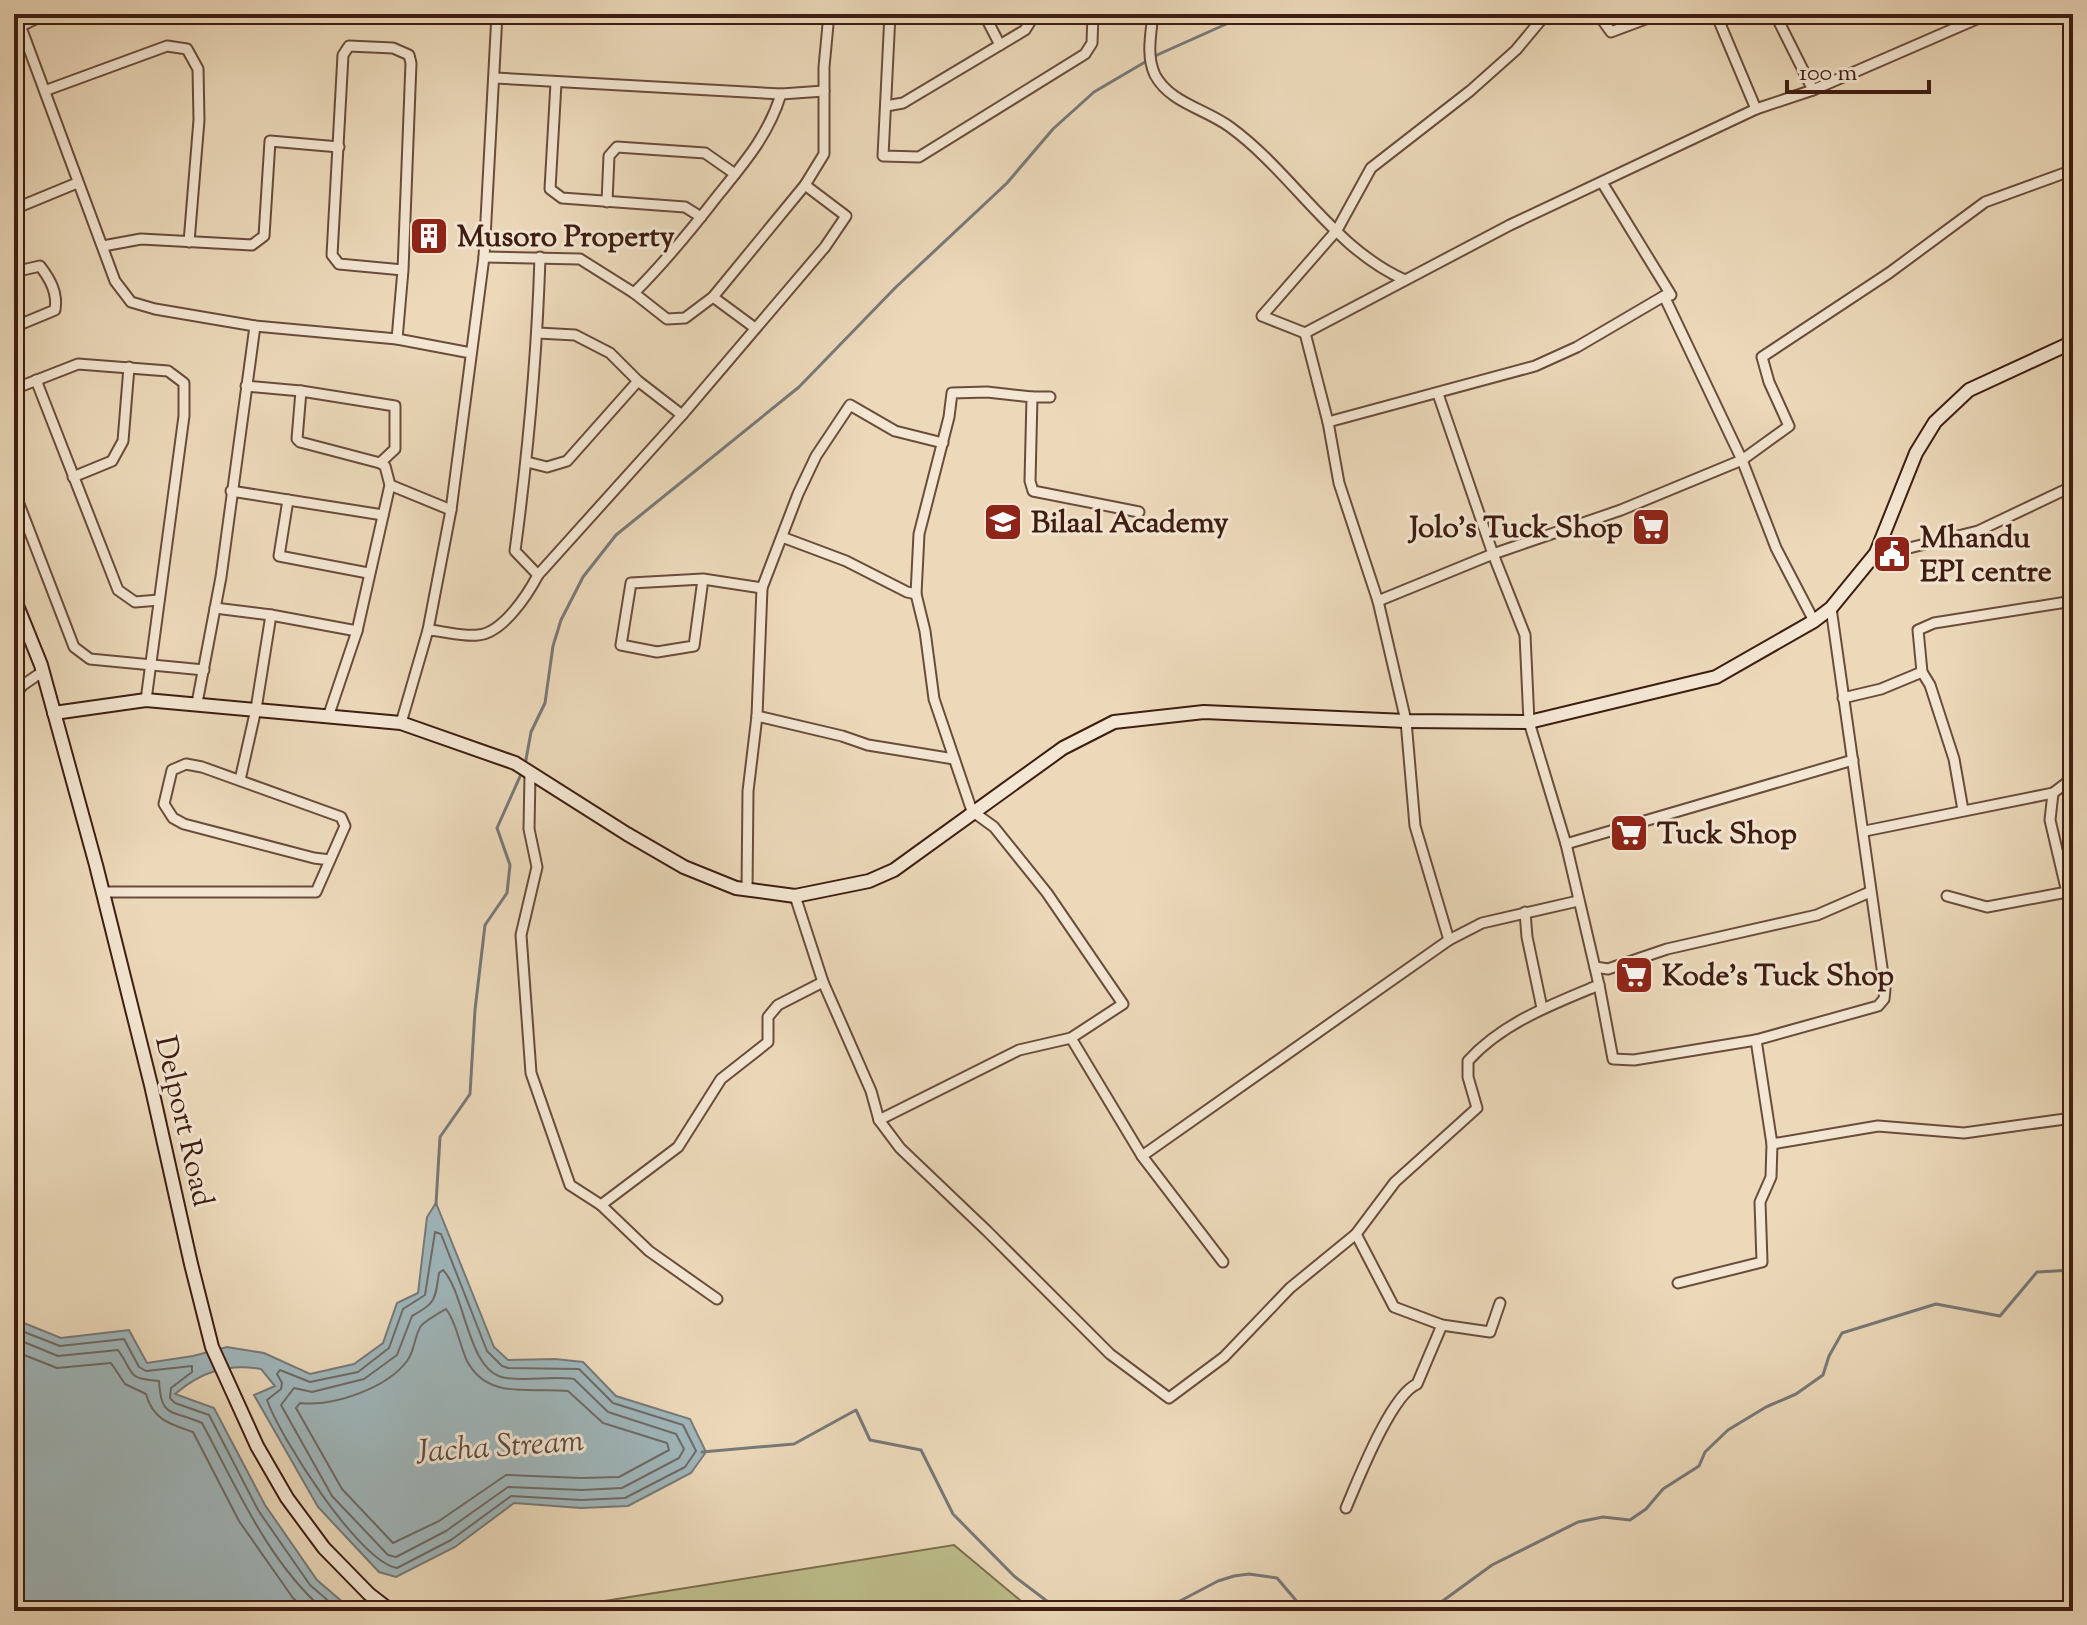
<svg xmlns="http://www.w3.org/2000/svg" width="2087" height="1625" font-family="'Sorts Mill Goudy',serif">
	<rect width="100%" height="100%" fill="#ecd9ba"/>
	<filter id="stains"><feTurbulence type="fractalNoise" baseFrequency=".0025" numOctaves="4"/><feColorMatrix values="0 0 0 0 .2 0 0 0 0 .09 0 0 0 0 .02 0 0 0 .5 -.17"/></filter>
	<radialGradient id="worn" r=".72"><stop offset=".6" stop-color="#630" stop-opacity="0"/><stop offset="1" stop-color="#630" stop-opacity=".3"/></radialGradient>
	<polygon fill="#bdbe8c" stroke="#7e6e4e" stroke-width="2" points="954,1545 1033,1611 542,1611"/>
	<path fill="#9fb7bc" stroke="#787978" stroke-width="2" d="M436,1203L494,1347L508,1360L555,1359L583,1362L616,1396L690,1419L706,1452L691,1473L628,1506L581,1508L514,1503L455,1547L396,1577L379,1572L318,1507L254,1395L275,1386L261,1369C227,1363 201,1372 175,1394L214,1408L265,1505L317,1580L353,1611H14V1319L61,1338L129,1330L147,1363L193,1356L227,1347L264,1353L310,1374L354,1364L383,1343L397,1303L418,1293L427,1217Z"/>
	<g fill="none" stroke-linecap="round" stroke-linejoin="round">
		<g stroke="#6e6a66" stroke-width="2">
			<path d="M435,1232L441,1234L487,1351L502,1366L508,1368L579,1369L613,1403L683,1425L696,1451L685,1467L625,1498L581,1500L511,1496L451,1540L397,1568C359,1562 280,1437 267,1400L281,1389L282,1383L277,1374L280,1370L310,1382L358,1372L389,1348L403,1309L425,1295Z"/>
			<path d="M443,1270C466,1294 467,1373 506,1378C529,1381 552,1376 574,1379L608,1412L676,1434L684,1449L679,1458L622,1488L582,1490L508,1487L446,1531L396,1557L388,1555L332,1496L281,1405L294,1388L312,1392L364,1379L397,1355L412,1316C436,1303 435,1300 439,1273Z"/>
			<path d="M446,1309C457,1323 459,1344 467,1361C488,1401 532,1387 568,1391L603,1423L667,1443L669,1450L619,1477L581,1478L506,1475L439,1521L393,1543L342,1489L296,1408L300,1403C333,1407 387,1388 407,1361C415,1351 414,1336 421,1326C425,1321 441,1312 446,1309Z"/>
			<polyline points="14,1328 60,1346 124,1339 139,1367 146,1371 192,1366 192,1372 171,1388 170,1398 175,1403 209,1415 258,1510 310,1585 340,1611"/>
			<path d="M14,1338L58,1356L118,1350C135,1373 125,1379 159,1381C161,1419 171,1409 202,1423C237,1488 268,1562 325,1611"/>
			<path d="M14,1351L57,1368L111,1363L125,1384L146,1394C153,1420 170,1424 193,1432L239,1521L293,1598L307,1611"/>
		</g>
		<g stroke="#787978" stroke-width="3">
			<polyline points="525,765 531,732 545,703 553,646 561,620 583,577 616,535 799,387 895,288 1007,183 1053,129 1094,92 1157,55 1233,21 1241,14"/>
			<polyline points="436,1204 440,1137 470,1094 475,1010 485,925 507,893 510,865 497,828 522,772"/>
			<polyline points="702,1452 794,1444 856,1410 870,1440 921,1450 953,1514 1014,1576 1060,1611"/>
			<polyline points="1161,1611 1218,1581 1234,1576 1249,1574 1277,1578 1305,1611"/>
			<polyline points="1425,1611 1433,1608 1492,1565 1578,1522 1603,1517 1630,1520 1646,1509 1663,1489 1699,1466 1705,1452 1728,1430 1766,1407 1796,1394 1823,1375 1829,1356 1842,1333 1936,1304 2000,1316 2037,1272 2073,1270"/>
		</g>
		<g stroke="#6a4c3b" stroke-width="13">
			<g id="street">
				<polyline points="16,14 115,281 131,302 155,309 255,326 397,339 471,353"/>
				<polyline points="890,14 883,156 919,157 1085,54 1092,43 1093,14"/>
				<polyline points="984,14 1000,45"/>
				<path d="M1153,14C1151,34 1146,56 1155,75C1170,103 1206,109 1230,127C1292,172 1334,249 1405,280"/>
				<polyline points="1546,14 1516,50 1470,91 1371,168 1337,230 1262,316 1305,333 1510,225 1756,109 1813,90 1988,14"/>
				<polyline points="1598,14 1611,32 1659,14"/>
				<polyline points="1716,14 1756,109"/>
				<polyline points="1775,14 1813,90"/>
				<polyline points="21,26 46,14"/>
				<polyline points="495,78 781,94 824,91"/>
				<polyline points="556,83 550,189 562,198 685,207 701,217"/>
				<polyline points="47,90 167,46 187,49 198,69 199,120 189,242"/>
				<polyline points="886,106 903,103 1025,30 1035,14"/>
				<polyline points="607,202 609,156 617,147 705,153 735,174"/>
				<polyline points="14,209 77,183"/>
				<polyline points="103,246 141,239 252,245 264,236 270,141 339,147"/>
				<polyline points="484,257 580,259 634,293 667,319 685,318 713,297 805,185 824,154 824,67 829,14"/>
				<path d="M14,272L40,266C50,279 58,293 55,310L14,327"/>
				<path d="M634,293C665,262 692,229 719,194C745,162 769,134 781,94"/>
				<polyline points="1664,296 1742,460 1776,548 1814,621"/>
				<polyline points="713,297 755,328"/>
				<polyline points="538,333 575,335 610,353 638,381 682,415"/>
				<polyline points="1305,333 1328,422 1339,483 1378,601 1406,721 1415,826 1449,940"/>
				<polyline points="397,339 403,270 411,63 409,55 393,48 349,46 343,55 332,255 339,264 403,270"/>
				<polyline points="36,380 118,590 135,602 159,600"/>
				<polyline points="246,386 301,391 395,406 395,449 380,463"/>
				<polyline points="14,389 78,364 168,371 184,383 184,416 146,700"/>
				<polyline points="301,391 297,439 300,442 380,463 385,466 390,485 357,631 328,717"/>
				<polyline points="1438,394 1493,554 1525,635 1529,722 1566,844 1599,985 1613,1059 1634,1060 1756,1040 1878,1006 1884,999 1885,989 1831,608"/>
				<polyline points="1032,397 1050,397"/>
				<polyline points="1328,422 1535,366 1577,347 1664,296 1671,295 1603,184"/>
				<polyline points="943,443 895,431 850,405 816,456 798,494 762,588 757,716 842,736 868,745 954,759"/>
				<polyline points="527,462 547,467 567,461 638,381"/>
				<polyline points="73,477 112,461 123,441 129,367"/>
				<polyline points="390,485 451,510"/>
				<polyline points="14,491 74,647 90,659 204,670"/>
				<polyline points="231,491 383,515"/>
				<polyline points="288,500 279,556 368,573"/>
				<polyline points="782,537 846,561 907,592 916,594"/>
				<polyline points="1876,553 1909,548 1978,531 2073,486"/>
				<path d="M538,575L515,551C528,453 537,356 540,257"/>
				<polyline points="703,579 694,646 657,652 621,645 631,583 703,579 762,588"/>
				<polyline points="1378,601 1493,554 1621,510 1742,460 1789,426 1769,382 1762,357 1889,273 1985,202 2073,170"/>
				<polyline points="215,608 271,615 357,631"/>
				<path d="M428,630C444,631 463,637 478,635C503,633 528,594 538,575L682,415L825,247L846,216L805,185"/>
				<polyline points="14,696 23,685 42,672"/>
				<polyline points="1843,698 1881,689 1922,672"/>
				<polyline points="197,703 221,577 255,326"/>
				<polyline points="401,723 428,630 451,510 484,257 497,14"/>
				<polyline points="530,774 529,829 537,867 521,935 531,1073 570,1185 601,1205 678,1147 721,1079 768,1042 768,1017 778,1005 823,982"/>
				<polyline points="240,780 256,709 271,615"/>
				<polyline points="2053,793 2050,820 2073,918"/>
				<polyline points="1963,810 1954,759 1930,685 1922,672 1918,630 1934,623 2073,601"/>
				<polyline points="1865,831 2053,793 2073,778"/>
				<polyline points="1566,844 1853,760"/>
				<polyline points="747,890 748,791 757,716"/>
				<polyline points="103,892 316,892 345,826 341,817 202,767 186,764 172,770 164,804 173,818 184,824 314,858 330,860"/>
				<path d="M795,896L823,982L871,1091L879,1120L900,1148L987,1231L1110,1354L1169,1398L1224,1357L1290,1288L1356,1234L1395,1182L1477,1108L1468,1077V1061C1502,1023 1553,1004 1599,985"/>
				<polyline points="1947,896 1987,907 2067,892"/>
				<polyline points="1525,912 1527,937 1542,1008"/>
				<polyline points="1595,967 1608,969 1667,949 1817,915 1870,892"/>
				<polyline points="1071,1038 1142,1156 1223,1262"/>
				<polyline points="879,1120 1019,1050 1071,1038 1123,1004 1047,893 994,827 972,811 934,699 925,631 916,594 919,534 949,417 952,393 987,392 1032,397 1030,481 1033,491 1139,512"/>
				<polyline points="1772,1144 1878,1126 1964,1133 2065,1119 2073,1108"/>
				<polyline points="1142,1156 1449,940 1482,923 1578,901"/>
				<polyline points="601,1205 649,1251 717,1299"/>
				<polyline points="1356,1234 1394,1307 1442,1325 1490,1332 1500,1303"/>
				<polyline points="1678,1283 1762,1262 1760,1202 1771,1177 1772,1144 1756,1040"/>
				<path d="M1346,1508C1358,1480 1391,1395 1417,1384L1442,1325"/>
			</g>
		</g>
		<g stroke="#3e1d11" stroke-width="16">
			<g id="secondary">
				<polyline points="14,598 41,665 96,865 151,1085 191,1264 212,1347 257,1446 287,1498 324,1548 369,1594 391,1611"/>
				<polyline points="54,713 146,700 401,723 515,763 627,834 684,867 736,888 795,896 869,881 894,870 1063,748 1114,722 1204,712 1406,721 1529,722 1716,677 1814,621 1831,608 1876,553 1916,453 1935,422 1969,390 2073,342"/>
			</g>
		</g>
		<use href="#street" stroke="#f3e6d2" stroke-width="9"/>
		<use href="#secondary" stroke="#f3e6d2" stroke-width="12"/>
	</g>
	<defs>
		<g id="building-square" transform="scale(2)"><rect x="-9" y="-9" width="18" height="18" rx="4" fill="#8f2418" stroke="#f3e6d2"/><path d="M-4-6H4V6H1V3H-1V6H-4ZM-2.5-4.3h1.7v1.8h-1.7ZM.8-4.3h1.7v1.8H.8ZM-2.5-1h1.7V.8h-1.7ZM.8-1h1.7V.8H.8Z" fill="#fff"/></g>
		<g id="school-square" transform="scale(2)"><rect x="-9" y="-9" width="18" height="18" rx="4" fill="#8f2418" stroke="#f3e6d2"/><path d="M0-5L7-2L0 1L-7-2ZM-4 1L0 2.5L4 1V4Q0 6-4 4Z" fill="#fff"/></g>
		<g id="supermarket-square" transform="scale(2)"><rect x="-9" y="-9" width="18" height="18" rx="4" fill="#8f2418" stroke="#f3e6d2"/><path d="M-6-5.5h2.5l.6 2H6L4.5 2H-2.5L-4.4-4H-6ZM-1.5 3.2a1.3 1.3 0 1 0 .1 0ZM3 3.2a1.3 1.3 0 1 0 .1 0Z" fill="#fff"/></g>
		<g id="civic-square" transform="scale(2)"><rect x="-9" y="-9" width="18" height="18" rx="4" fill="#8f2418" stroke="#f3e6d2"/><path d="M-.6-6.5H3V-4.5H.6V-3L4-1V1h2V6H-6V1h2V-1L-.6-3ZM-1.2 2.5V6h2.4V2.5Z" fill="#fff"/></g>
	</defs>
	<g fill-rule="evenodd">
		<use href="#building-square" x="429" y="236"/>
		<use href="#school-square" x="1003" y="522"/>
		<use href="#supermarket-square" x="1651" y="527"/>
		<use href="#civic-square" x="1892" y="554"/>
		<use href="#supermarket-square" x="1629" y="833"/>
		<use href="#supermarket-square" x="1634" y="975"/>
	</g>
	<g text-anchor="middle" stroke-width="6" stroke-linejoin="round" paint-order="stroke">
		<g font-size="30" font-weight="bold" fill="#3e1d11" stroke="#f3e6d2" text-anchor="start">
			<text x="457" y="246">Musoro Property</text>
			<text x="1031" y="532">Bilaal Academy</text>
			<text x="1623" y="537" text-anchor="end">Jolo's Tuck Shop</text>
			<text x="1920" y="547">Mhandu<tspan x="1920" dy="34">EPI centre</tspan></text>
			<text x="1657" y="843">Tuck Shop</text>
			<text x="1662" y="985">Kode's Tuck Shop</text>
		</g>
		<g font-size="30" fill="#3e1d11" stroke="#f3e6d2">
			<text transform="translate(185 1121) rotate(77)" y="10">Delport Road</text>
		</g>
		<g font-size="32" font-style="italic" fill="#5b4b44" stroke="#f3e6d2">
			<text transform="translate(500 1445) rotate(-4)" y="11">Jacha Stream</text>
		</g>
	</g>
	<rect width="2087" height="1625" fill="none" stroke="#ecd9ba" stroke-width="48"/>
	<rect x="16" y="16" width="2055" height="1593" fill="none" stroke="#3e1d11" stroke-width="4"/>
	<rect x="24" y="24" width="2039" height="1577" fill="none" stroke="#3e1d11" stroke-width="2"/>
	<path d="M1787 80v12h142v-12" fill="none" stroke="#3e1d11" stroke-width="4"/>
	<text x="1799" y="80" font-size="24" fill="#3e1d11" stroke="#f3e6d2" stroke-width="6" paint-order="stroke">100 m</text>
	<rect width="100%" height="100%" filter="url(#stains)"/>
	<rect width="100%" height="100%" fill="url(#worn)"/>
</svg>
